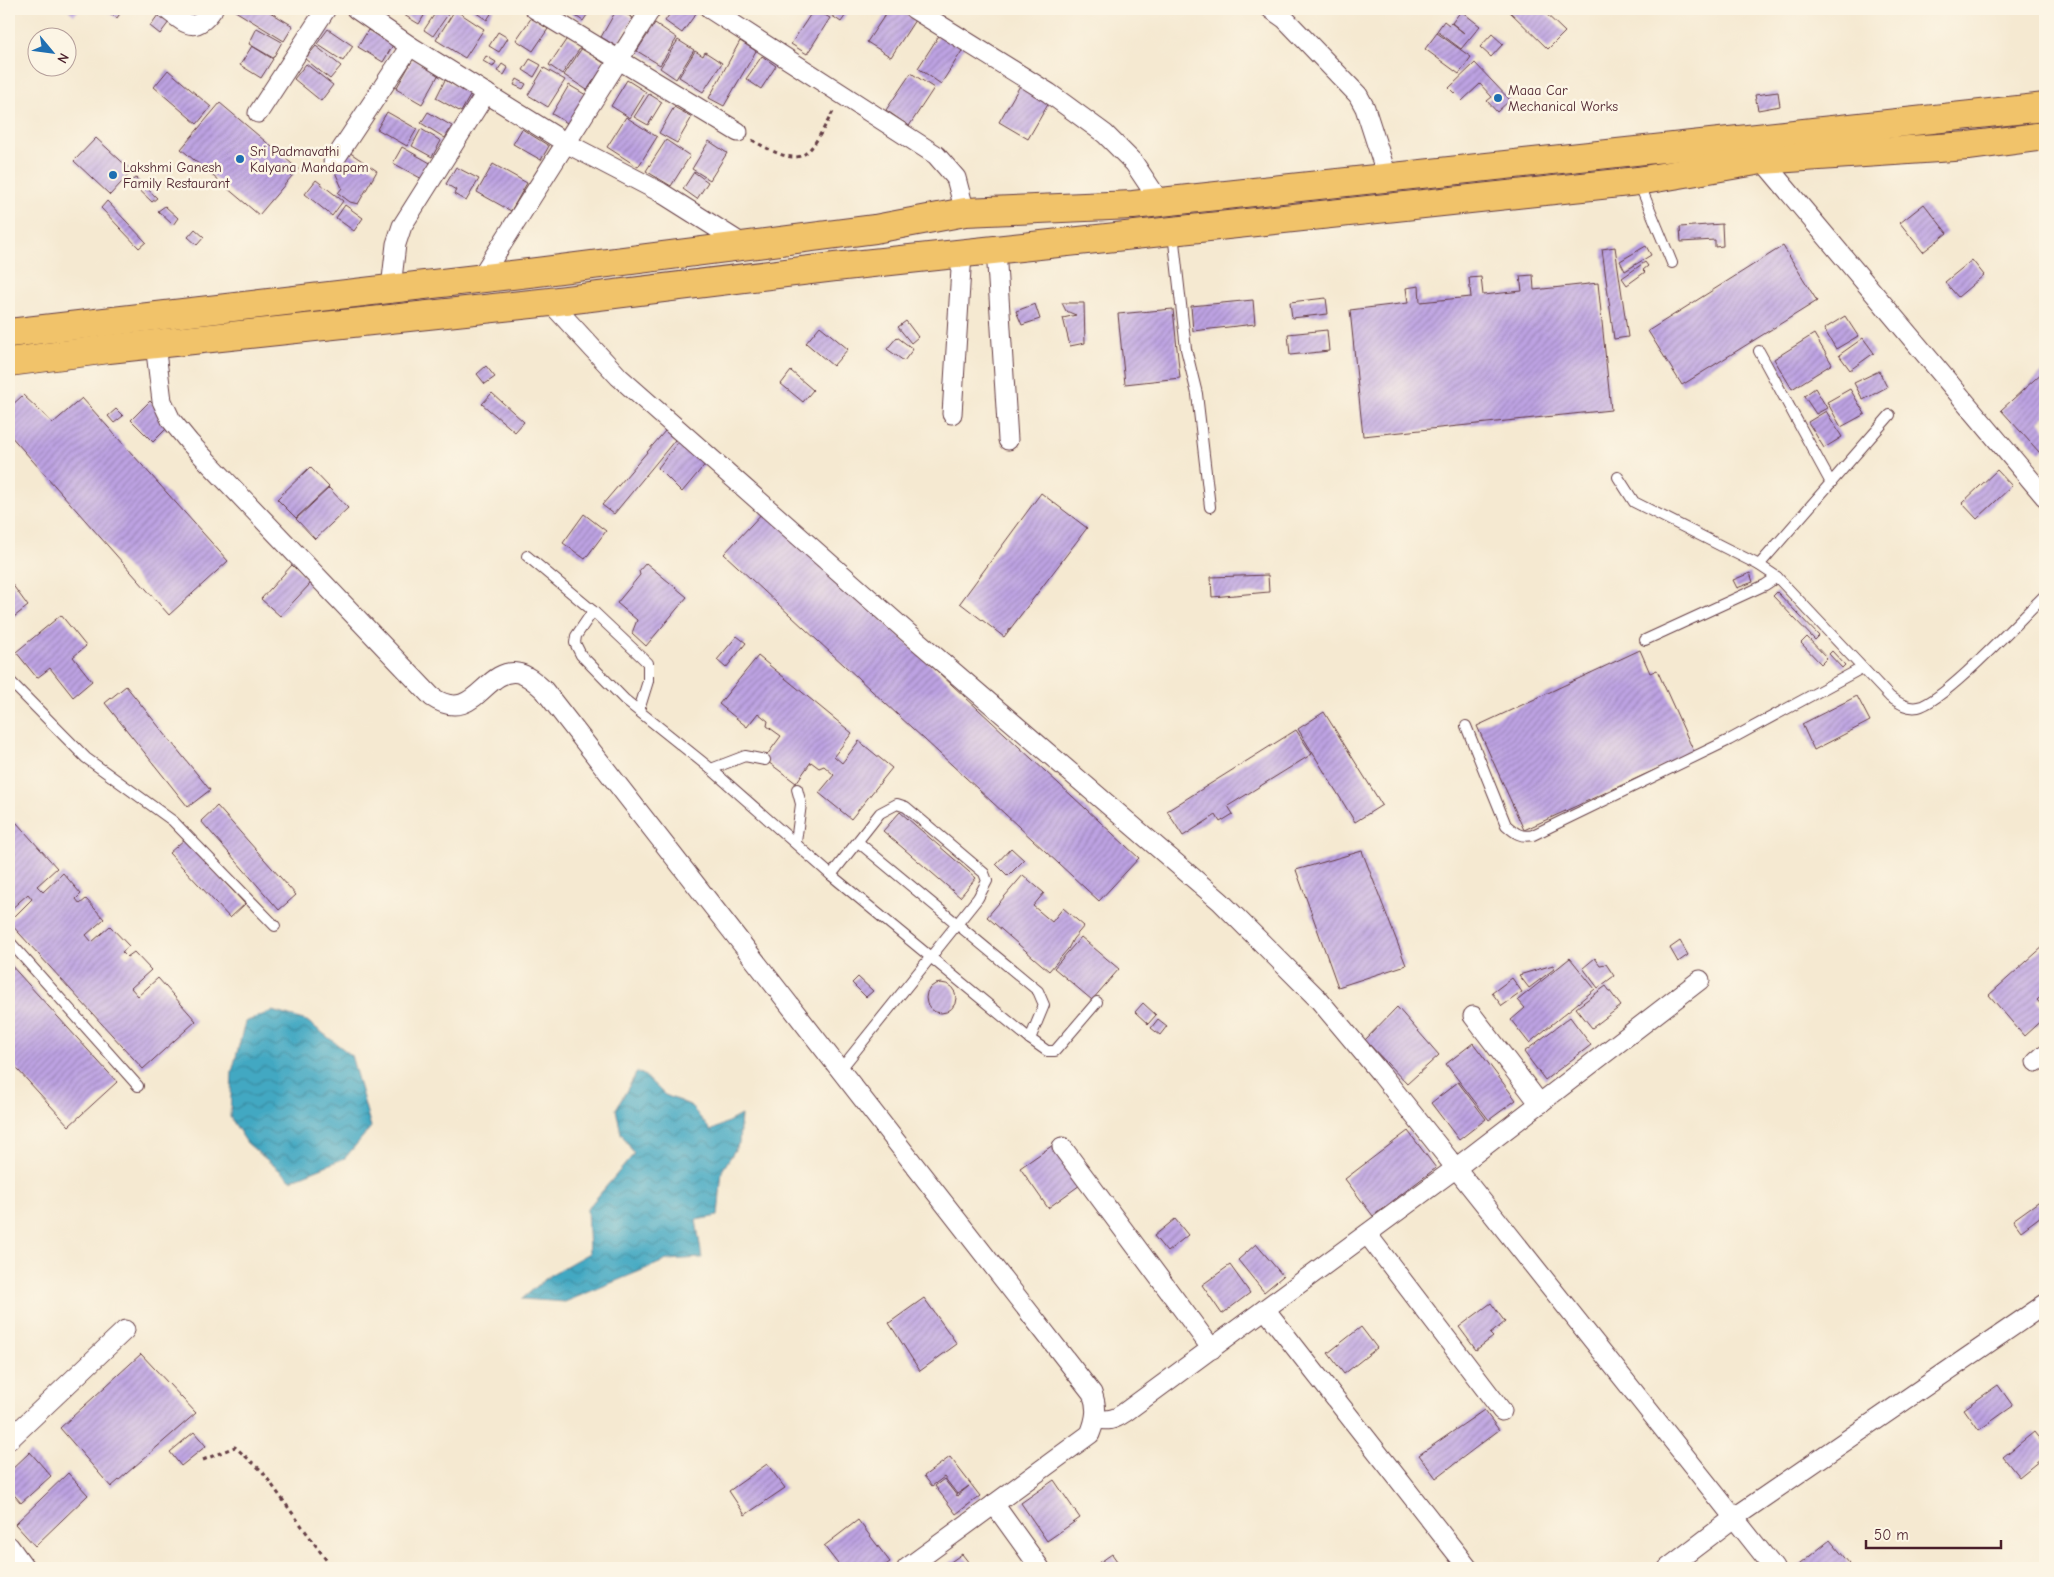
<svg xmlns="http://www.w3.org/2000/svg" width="2054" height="1577" font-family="'Comic Neue',sans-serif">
	<defs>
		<pattern id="water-waves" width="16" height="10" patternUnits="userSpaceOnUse" patternTransform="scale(1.25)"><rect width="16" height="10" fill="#42a8c2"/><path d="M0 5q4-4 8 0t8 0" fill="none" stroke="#39889e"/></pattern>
		<pattern id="building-hatch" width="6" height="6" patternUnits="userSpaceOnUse" patternTransform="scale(1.25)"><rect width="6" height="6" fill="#bda3e3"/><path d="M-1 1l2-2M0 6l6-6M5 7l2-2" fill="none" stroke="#9c84b8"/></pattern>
	</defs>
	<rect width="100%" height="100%" fill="#fcf5e5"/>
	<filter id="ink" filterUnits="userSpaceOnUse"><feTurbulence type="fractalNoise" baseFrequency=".02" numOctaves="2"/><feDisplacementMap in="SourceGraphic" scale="10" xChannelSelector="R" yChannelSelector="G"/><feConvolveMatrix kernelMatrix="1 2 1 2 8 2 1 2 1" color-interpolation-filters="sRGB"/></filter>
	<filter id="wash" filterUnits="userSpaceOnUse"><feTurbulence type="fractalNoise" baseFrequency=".0096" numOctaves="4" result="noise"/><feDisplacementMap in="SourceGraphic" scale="20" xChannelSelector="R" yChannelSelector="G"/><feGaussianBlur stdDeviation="1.12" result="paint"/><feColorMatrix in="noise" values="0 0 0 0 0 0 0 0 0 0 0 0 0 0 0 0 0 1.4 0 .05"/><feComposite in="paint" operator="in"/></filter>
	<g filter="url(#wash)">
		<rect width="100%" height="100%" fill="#f5e9d1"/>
		<g fill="url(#water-waves)" stroke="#466476">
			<polygon points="272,1011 307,1021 351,1055 371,1127 345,1158 291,1180 247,1143 230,1117 232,1072 245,1022"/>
			<polygon points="637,1072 644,1075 665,1095 690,1105 711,1131 741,1115 739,1143 722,1171 718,1216 696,1220 702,1258 667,1260 565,1302 522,1299 550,1275 589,1253 587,1209 634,1154 621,1133 616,1109"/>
		</g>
		<g id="blocks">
			<g fill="url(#building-hatch)">
				<polygon points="67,9 80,9 74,15"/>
				<polygon points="102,9 123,9 117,18"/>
				<polygon points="232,9 265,9 293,26 284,41"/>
				<polygon points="408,9 428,9 419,24 404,15"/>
				<polygon points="438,9 451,10 433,36 424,30"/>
				<polygon points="470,9 494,9 487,20"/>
				<polygon points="565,9 591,9 583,21"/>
				<polygon points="617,9 633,18 616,46 601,37"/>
				<polygon points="673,9 692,9 697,12 682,33 665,21"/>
				<polygon points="814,9 830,18 807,54 791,44"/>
				<polygon points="822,9 850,9 841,22"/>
				<polygon points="889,9 898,9 915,20 891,57 867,42"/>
				<polygon points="1507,9 1541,9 1565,32 1548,49"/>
				<polygon points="455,10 484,29 465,58 436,40"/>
				<polygon points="1461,11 1480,26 1461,49 1437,31 1444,21 1449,25 1451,23 1464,33 1452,23"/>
				<polygon points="158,15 169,22 160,34 150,26"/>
				<polygon points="532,17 548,29 533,51 516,40"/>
				<polygon points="655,23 677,38 660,65 637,51"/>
				<polygon points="257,28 282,42 273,58 249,44"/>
				<polygon points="328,29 353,46 343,61 317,44"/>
				<polygon points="368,30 393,45 383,62 358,47"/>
				<polygon points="942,31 965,46 941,84 918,68"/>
				<polygon points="498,32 508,38 499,52 489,46"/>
				<polygon points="1437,33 1471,57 1459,74 1425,49"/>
				<polygon points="1492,34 1503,44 1491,57 1480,47"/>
				<polygon points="568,37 581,47 562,74 549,65"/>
				<polygon points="678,40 694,50 676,79 660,68"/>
				<polygon points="740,41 756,51 724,106 709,98"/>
				<polygon points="252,46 273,59 261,78 240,65"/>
				<polygon points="316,46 341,66 330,79 305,59"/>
				<polygon points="582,48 605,64 587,90 564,75"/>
				<polygon points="695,51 703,56 705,52 722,63 703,92 679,77"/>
				<polygon points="486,56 496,62 493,67 483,61"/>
				<polygon points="762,56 776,66 761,89 746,79"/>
				<polygon points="413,59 439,74 422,104 396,89"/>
				<polygon points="530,59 541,65 534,77 523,70"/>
				<polygon points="1475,63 1510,100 1497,112 1487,101 1492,97 1480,84 1462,101 1449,88"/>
				<polygon points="306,64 333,85 321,101 294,79"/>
				<polygon points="502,64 508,68 504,75 497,71"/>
				<polygon points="544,68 565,80 548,107 528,95"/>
				<polygon points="168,70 211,107 197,124 154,87"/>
				<polygon points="911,73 934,88 909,126 886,110"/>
				<polygon points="517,79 526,84 523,89 514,85"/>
				<polygon points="445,80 471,94 461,112 436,98"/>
				<polygon points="627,80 646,92 630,118 611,106"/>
				<polygon points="1021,84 1050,101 1028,139 999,122"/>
				<polygon points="569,85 586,95 569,124 552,114"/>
				<polygon points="1778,92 1780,106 1758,110 1755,95"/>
				<polygon points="649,94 662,102 648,125 634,117"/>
				<polygon points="220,103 298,169 259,215 181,149"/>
				<polygon points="674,107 692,117 677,143 659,133"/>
				<polygon points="387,112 417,129 407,146 377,129"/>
				<polygon points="428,112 452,126 445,138 421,123"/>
				<polygon points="626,117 657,137 638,167 607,147"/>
				<polygon points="421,129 441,141 432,157 412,146"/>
				<polygon points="522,129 549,146 541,160 513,144"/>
				<polygon points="96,138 132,171 110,195 74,161"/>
				<polygon points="666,140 690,156 671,186 646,171"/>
				<polygon points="709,141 727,153 710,180 692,169"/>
				<polygon points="402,147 432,164 424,180 393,163"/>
				<polygon points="349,152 377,171 358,204 350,202 338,193 342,188 335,172"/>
				<polygon points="493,164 527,183 511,211 477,192"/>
				<polygon points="456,167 479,179 466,201 454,194 456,190 446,184"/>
				<polygon points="694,172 708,182 697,199 683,189"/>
				<polygon points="136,178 157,198 152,202 130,181"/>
				<polygon points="316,180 343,201 332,216 305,194"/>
				<polygon points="107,201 146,242 139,248 101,208"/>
				<polygon points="1924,204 1947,233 1923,252 1900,223"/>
				<polygon points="345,205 363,218 354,231 336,218"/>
				<polygon points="165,206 178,218 173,225 158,211"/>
				<polygon points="1722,224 1723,246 1715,247 1715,240 1681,242 1680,227"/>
				<polygon points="195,229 204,237 197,245 188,237"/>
				<polygon points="1646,246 1651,255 1625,271 1620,261"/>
				<polygon points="1783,246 1817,301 1682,385 1648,331"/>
				<polygon points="1615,247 1628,337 1614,339 1602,249"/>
				<polygon points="1972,260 1984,275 1958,297 1945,282"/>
				<polygon points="1645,262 1648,266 1643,270 1645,272 1627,285 1622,278"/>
				<polygon points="1533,275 1534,290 1598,283 1611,410 1363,436 1350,310 1408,303 1406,288 1419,286 1420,302 1471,297 1469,278 1481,277 1483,295 1522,291 1520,276"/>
				<polygon points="1326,298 1328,314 1292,318 1290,302"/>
				<polygon points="1253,300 1255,324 1193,331 1191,306"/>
				<polygon points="1062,303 1084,303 1085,343 1070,346 1063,318 1076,315 1066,311"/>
				<polygon points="1035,304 1040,319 1022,325 1016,311"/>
				<polygon points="1173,309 1180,378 1125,384 1118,314"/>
				<polygon points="1845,316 1858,336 1836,349 1824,329"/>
				<polygon points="906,321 918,337 911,343 898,327"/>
				<polygon points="820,326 848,349 833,366 806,343"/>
				<polygon points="1327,330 1329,351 1290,355 1288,334"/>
				<polygon points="1814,334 1832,364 1792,389 1774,359"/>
				<polygon points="897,337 913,349 904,361 887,349"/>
				<polygon points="1863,338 1874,353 1850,370 1839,355"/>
				<polygon points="486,366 495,377 485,384 477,374"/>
				<polygon points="2045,370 2045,416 2039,421 2045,428 2045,448 2040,453 2001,410"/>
				<polygon points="791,371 813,390 803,402 781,384"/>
				<polygon points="1879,371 1887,387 1863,400 1854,383"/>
				<polygon points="1815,388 1827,408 1816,414 1804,396"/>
				<polygon points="1850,389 1865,414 1841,427 1827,402"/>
				<polygon points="492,393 524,422 515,432 482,404"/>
				<polygon points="23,395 53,423 82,398 228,561 169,615 9,434 9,408"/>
				<polygon points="150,401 172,423 153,442 131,420"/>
				<polygon points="116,409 123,416 114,423 108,416"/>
				<polygon points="1826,411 1842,437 1824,448 1808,422"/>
				<polygon points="665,431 675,440 614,514 602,505"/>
				<polygon points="682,437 707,462 682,492 658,468"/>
				<polygon points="310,467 329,487 296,518 277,499"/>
				<polygon points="1997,470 2012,486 1977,519 1962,503"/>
				<polygon points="329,488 348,508 315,539 296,519"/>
				<polygon points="1041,493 1087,528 1004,637 960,603"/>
				<polygon points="764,511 1139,858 1099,901 724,554"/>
				<polygon points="584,514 606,531 585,559 563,543"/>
				<polygon points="646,563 687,597 646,646 632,633 637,620 617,603 640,575 639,571"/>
				<polygon points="292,565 311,583 280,616 261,599"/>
				<polygon points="1750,573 1753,582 1737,588 1733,580"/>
				<polygon points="1268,575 1269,592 1212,597 1211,577"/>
				<polygon points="9,580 28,606 10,620 9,619"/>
				<polygon points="1777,592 1819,636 1815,640 1773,596"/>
				<polygon points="61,615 86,646 73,657 92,681 73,697 50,668 37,678 16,652"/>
				<polygon points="737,636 746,643 726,668 717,660"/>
				<polygon points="1807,637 1827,658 1821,664 1801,643"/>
				<polygon points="1640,650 1650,673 1657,670 1694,752 1524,830 1477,726"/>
				<polygon points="1832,651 1845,665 1842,668 1829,654"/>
				<polygon points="758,656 852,733 834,756 842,763 859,741 892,768 851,819 819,793 834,775 824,766 819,768 811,762 796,783 764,759 781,736 767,726 768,721 758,713 747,727 719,704"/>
				<polygon points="126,686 210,790 188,807 105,703"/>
				<polygon points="1857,696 1870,721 1814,750 1802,724"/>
				<polygon points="1324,712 1382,805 1355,822 1298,729"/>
				<polygon points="1296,730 1312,754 1228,806 1233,814 1220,822 1216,815 1183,836 1167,811"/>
				<polygon points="217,806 296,895 279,910 201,821"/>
				<polygon points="900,812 976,878 960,897 883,831"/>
				<polygon points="16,822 57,868 37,886 43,892 63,873 81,894 76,899 80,904 86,899 104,919 86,935 92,942 110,926 129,946 122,952 127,957 134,952 151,970 131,988 138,996 158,978 196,1021 143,1069 9,922 32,899 28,894 9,911 9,829"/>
				<polygon points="185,839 245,904 230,918 169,853"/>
				<polygon points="1011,848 1024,860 1008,876 996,864"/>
				<polygon points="1362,851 1406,965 1338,987 1296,870"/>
				<polygon points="1023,875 1044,893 1033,906 1052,922 1063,908 1084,926 1073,939 1068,949 1049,971 987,917"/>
				<polygon points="1081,937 1119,969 1092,1000 1054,968"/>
				<polygon points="1680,941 1688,955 1678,962 1670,948"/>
				<polygon points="2045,945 2045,993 2037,1000 2045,1009 2045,1017 2024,1036 1989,995"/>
				<polygon points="1570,958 1595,989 1529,1043 1511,1020 1525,1008 1518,1000"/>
				<polygon points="1595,958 1600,965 1606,964 1614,976 1598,988 1583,968"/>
				<polygon points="9,963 117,1082 69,1126 9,1060"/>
				<polygon points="1553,965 1554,969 1529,988 1519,975"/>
				<polygon points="858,977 873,991 866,997 852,983"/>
				<polygon points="1512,978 1522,992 1502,1006 1492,993"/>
				<circle cx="941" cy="998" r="15"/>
				<polygon points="1606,986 1621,1006 1592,1028 1576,1008"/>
				<polygon points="1143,1003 1156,1015 1148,1024 1135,1012"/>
				<polygon points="1397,1007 1439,1055 1407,1084 1365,1040"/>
				<polygon points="1570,1017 1591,1045 1545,1080 1524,1052"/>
				<polygon points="1158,1019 1167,1026 1160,1035 1151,1028"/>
				<polygon points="1473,1043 1516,1100 1489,1120 1446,1064"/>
				<polygon points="1458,1082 1486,1119 1459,1140 1431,1103"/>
				<polygon points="1408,1131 1436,1168 1373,1216 1345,1179"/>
				<polygon points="1053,1145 1080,1185 1048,1208 1020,1168"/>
				<polygon points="2045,1197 2045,1213 2021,1231 2013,1220"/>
				<polygon points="1175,1219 1188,1235 1167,1252 1154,1236"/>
				<polygon points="1256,1244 1283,1276 1264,1292 1238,1260"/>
				<polygon points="1230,1265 1250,1293 1222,1314 1202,1285"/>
				<polygon points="924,1298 957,1344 920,1371 889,1323"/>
				<polygon points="1491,1303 1505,1322 1490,1334 1493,1337 1476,1350 1459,1327"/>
				<polygon points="1361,1327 1377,1348 1344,1374 1328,1353"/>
				<polygon points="141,1354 196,1413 111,1487 60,1428"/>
				<polygon points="1998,1385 2013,1406 1979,1430 1964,1409"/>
				<polygon points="1484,1410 1499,1430 1436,1478 1419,1455"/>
				<polygon points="194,1432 206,1446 181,1466 170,1452"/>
				<polygon points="2034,1432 2045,1446 2045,1456 2019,1477 2003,1457"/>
				<polygon points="30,1452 51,1476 21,1503 9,1489 9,1472"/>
				<polygon points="950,1457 980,1496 956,1514 935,1486 944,1479 957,1496 969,1486 957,1494 944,1477 932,1486 924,1476"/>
				<polygon points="767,1464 785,1488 745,1515 729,1491"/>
				<polygon points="68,1473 88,1495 35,1546 15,1524"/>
				<polygon points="1054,1480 1080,1518 1047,1541 1021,1503"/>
				<polygon points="858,1520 890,1562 881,1568 841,1568 824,1546"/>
				<polygon points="1830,1540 1849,1563 1843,1568 1795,1568"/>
				<polygon points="962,1554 973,1568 942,1568"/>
				<polygon points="1112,1554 1122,1568 1092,1568"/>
			</g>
		</g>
	</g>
	<g filter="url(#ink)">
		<use href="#blocks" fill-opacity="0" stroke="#643d44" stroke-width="1"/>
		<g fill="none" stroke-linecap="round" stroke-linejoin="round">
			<g stroke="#643d44" stroke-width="12">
				<g id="service">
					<polyline points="1639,183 1672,263"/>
					<polyline points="1173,233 1186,349 1197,394 1210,507"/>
					<polyline points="1759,351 1831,483"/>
					<path d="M1618,477L1634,502L1759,565L1777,577L1890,697C1899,703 1907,709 1918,707C1944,702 2022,617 2045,595"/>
					<polyline points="527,556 593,611 648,663 648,681 639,710"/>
					<polyline points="1759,565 1890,415"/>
					<polyline points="593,611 576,636 575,643 581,655 625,700 711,769 831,875 1030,1039 1047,1051 1055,1051 1097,1002"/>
					<polyline points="1645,640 1765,585 1777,577"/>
					<polyline points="9,680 86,758 173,821 275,926"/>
					<path d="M1466,726L1506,825C1515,833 1521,838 1533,835L1729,740L1862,668"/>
					<polyline points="711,769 745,756 765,760"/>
					<polyline points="796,842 801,804 797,789"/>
					<polyline points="858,842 1038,991 1044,1005 1030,1039"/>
					<polyline points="831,875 880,813 897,804 906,807 984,873 987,881 978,898 840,1070"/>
					<polyline points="9,941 138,1086"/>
				</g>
			</g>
			<g stroke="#643d44" stroke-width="21">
				<g id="minor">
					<path d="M166,9C186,24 195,35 213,9"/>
					<polyline points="356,9 410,46 566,143 660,192 744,245"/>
					<polyline points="535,9 738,132"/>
					<polyline points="710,9 936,155 956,178 965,212"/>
					<polyline points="914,9 1049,93 1105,134 1134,163 1160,202"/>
					<polyline points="1271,9 1285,19 1358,95 1365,108 1388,179"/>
					<polyline points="258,113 326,9"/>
					<polyline points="1762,160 2045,497"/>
					<polyline points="333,162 410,46"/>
					<polyline points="996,249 1008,440"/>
					<polyline points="481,277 651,9"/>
					<polyline points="391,288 396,244 402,226 486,93"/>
					<polyline points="550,302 619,377 906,631 1220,901 1319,1000 1381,1074 1774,1568"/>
					<path d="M155,344L162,401L171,420L189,442L432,697C475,726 484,667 518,673C528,675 536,683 544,690L1092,1393C1098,1408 1096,1419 1090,1434L907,1568"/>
					<polyline points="952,414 962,253"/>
					<polyline points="1473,1016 1540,1104"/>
					<polyline points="2036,1062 2045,1054"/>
					<polyline points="1062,1147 1212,1349"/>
					<polyline points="1367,1234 1502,1411"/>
					<polyline points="1265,1309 1468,1568"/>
					<path d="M1096,1419C1108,1421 1114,1420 1124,1413L1456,1168L1700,980"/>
					<polyline points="9,1440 125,1330"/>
					<polyline points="994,1504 1040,1568"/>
					<polyline points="9,1546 25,1568"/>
					<polyline points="1668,1568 1735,1517 2045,1304"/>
				</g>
			</g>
			<g stroke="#643d44" stroke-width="30">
				<g id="trunk">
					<polyline points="9,333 537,272 875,229 965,212 1133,205 2045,107"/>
					<polyline points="9,362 109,349 550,302 835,267 1638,181 1762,160 1968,146 2045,136"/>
				</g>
			</g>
			<g stroke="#643d44" stroke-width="3" stroke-dasharray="4 4" stroke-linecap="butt">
				<path d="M752,140C806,171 806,159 834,110"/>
				<polyline points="203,1460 235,1447 262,1471 332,1568"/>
			</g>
			<use href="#service" stroke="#fff" stroke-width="10"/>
			<use href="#minor" stroke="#fff" stroke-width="19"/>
			<use href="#trunk" stroke="#f1c36a" stroke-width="28"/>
		</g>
	</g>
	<g fill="#1f6fb2" stroke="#fcf5e5" stroke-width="2">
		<circle cx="1498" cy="98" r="5"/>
		<circle cx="240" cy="159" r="5"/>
		<circle cx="113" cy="175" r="5"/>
	</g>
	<g text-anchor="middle" stroke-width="5" stroke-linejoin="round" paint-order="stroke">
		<g font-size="14" fill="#4a1f2b" stroke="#fcf5e5" text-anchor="start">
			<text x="1508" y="95">Maaa Car<tspan x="1508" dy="16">Mechanical Works</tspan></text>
			<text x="250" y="156">Sri Padmavathi<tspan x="250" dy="16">Kalyana Mandapam</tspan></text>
			<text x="123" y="172">Lakshmi Ganesh<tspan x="123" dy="16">Family Restaurant</tspan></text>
		</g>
	</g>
	<rect width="2054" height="1577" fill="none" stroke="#fcf5e5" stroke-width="30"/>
	<g transform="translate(52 52) rotate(119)"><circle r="24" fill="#fcf5e5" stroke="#b59f9b"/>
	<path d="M0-4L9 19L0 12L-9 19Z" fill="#1f6fb2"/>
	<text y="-8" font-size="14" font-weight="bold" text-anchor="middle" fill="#4a1f2b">N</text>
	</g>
	<path d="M1866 1540v8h135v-8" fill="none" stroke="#4a1f2b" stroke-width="2.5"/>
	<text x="1874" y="1540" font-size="15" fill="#4a1f2b" stroke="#fcf5e5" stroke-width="4" paint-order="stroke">50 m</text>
</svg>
